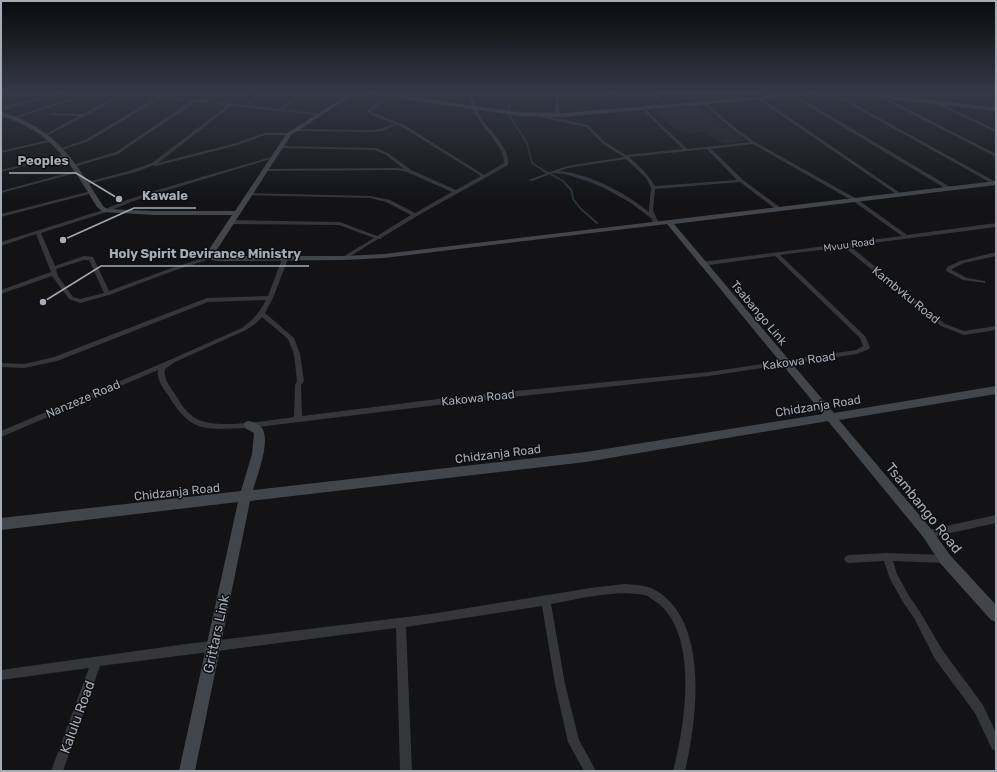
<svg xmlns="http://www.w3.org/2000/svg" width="997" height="772" font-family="Rubik,sans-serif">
	<rect width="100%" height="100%" fill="#131315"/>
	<polygon fill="#1f2022" points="697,104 746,141 724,144 701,132 690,133 678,130 650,110"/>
	<polygon fill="#1b231c" points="648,93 764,93 767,94 667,103"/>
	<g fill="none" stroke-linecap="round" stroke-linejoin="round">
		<g stroke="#293439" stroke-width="1.5">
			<polyline points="508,93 510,102 509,110"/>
			<polyline points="509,115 527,143 532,163 546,172"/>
		</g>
		<g stroke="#293439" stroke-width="2">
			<polyline points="544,171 548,173"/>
			<polyline points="551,174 563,181 572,191 573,199 581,209 597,223"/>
		</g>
		<polygon fill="#293439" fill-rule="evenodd" points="54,93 64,93 1,111 1,107"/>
		<g fill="#34363a" fill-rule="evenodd">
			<polygon points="86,93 89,93 87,96 16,118 13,117 85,94"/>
			<polygon points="124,93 201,100 217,93 220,93 206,101 244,105 261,93 264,93 248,105 279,109 302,93 305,93 283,109 320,114 318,115 231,106 158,163 236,143 265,133 289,133 291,134 289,135 265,135 238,145 156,166 154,165 136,172 84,185 84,183 132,170 152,163 228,105 202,102 200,103 195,102 118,154 74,167 72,167 72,165 116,152 191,101 161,98 87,142 61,150 61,148 85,140 157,97 127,94 47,136 44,135 79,116 52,115 50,114 51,113 83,114"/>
			<path d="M468,93H472C474,102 477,111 482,119C490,131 511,150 508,165L417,216L381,238V239H378L346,259L344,260L341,258L374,238L339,225L230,224L227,222L230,220L340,222L377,236L411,215L386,202L370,198L248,195L246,194L248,193L370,196L390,200L415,213L452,192L407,172L397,170L265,171L263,170L265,169L397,168L404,169L386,155L375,150L280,148L278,147L280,146L376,148L388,153L411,170L456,190L481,176L404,128L397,125L382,131L371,132L295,131L293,130L295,129L371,130L380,129L394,124L369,114L368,110L390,94L391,96L372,110V112L406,126L484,175L504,163C504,147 487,133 479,120C473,112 470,102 468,93Z"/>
			<polygon points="556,93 558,93 559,96 606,93 618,93 616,94 559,98 559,115 557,116 555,115"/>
			<polygon points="643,93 647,93 670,105 667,106"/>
			<polygon points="830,93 834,93 996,182 996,184 993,184"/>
			<polygon points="793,94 952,188 952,189 948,190 792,96"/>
			<polygon points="880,95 996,154 996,157 879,97"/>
			<polygon points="756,96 758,96 903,195 899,196 756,98"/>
			<path d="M703,101L734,127L755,142L857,199L907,235L996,223V227L850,246L945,324L964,331L996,326V330L964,335L941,326L844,247L780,255L865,336L870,347L869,349L857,354L709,376L446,404L249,428C207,429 192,435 168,395C163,388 156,378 158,370L1,437V431L165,362L242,328C253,320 260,312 266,300L208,302L57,361L24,368L1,367V363L24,364L54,357L207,298L268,296L282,259L285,257L288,259L273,298L265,313L294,338L300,354L304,381L301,385L302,416L446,398L709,372L856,350L863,346L860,338L775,256L702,266L699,264L702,262L902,236L853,201L753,144L711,149L743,180L781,208V210H777L740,182L655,189L653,210L659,224L656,226L653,224L652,219L631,203L604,188L590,182L565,174L553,173L532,181L528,180L567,166L624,157L603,144L586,127L540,117L539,116L541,115L588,125L605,142L626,155L683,149L642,109L643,107L687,149L750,142L732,129L702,103ZM707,149L737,180L655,186C648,174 639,166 629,157ZM626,159L646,178L651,188L649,210V212C626,193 590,174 559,171L568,168ZM262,317L288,339L294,354L297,381L295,385L294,417C271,420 217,430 197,419C187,414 180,403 175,394C170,387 163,378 165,369L175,362L246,330L255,324Z"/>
			<polygon points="936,102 938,102 996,130 996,132 936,104"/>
			<polygon points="6,115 9,116 1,119 1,117"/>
			<polygon points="52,139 53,139 53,141 1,153 1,151"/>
			<polygon points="66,154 67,154 67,156 1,172 1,170"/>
			<path d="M271,157L274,158L158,193L131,202L107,212L41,233L55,266L84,256L93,257L109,291L169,269L209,256H213V258L173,271L109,295L80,303L69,299L52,276L1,294V290L51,272L36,234L1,246V242L103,210L127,200L154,191ZM84,260H89L104,293L80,299L73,297L58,276L56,269Z"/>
			<polygon points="78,170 80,170 80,172 1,193 1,191"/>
			<polygon points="91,191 93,191 93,193 1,217 1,214"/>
			<polygon points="996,252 996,256 964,263 952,269 952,270 967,278 985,281 985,283 963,280 946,271 947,267 960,261"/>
			<polygon points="996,515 996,523 928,538 925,537 924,534 925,531 928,530"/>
			<polygon points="887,553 945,555 948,556 950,559 948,562 945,563 893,561 897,574 909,596 920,612 943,651 983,705 996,733 996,751 992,749 975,713 935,659 914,618 903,602 890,579 884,561 849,563 846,562 844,559 846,556 849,555"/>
			<path d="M625,584C635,585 647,585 655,590C710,621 697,720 685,771H673C685,726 699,636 658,603C654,601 651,598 648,596C623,588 577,599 551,604L565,684L579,740L596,771H584L568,742L555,684L542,606L406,627L412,771H400L396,628L100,666L63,771H51L89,668L1,680V670L186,644L431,614L590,588Z"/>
		</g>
		<g fill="#42454a" fill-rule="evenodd">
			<path d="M351,93H356L291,135L216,251L215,256H344L384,254L996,181V185L674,224L834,413L996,386V394L839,420L932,530L950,555L996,605V622L991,620L940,563L924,538L828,421L586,462L250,501L195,771H179L238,502L1,530V518L241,491L252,454L254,433L245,428L244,425L245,422L249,421C254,422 259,424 262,428C271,441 257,476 253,490L586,452L823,414L667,224L384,258L344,260L217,261L208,259V251L232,215H154L103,212L97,207C71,164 52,131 1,116V112C55,127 75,161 103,206L107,209L154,211H235L287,133Z"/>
			<polygon points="371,93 381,93 519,112 564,113 803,93 818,93 816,94 564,117 519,116 373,94"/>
			<polygon points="846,93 858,93 996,107 996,111 848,94"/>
		</g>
	</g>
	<linearGradient id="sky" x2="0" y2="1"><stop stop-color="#0a0a0c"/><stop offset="0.46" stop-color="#333946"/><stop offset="1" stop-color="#333946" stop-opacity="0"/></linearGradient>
	<rect width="997" height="201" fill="url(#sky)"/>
	<g text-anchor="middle" stroke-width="3" stroke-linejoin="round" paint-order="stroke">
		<g font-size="10" fill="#a5acb6" stroke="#0e0e10">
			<text transform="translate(849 244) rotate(-8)" y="4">Mvuu Road</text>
		</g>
		<g font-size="12" fill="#a5acb6" stroke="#0e0e10">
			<text transform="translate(906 295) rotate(39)" y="4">Kambvku Road</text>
			<text transform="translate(759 313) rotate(50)" y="4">Tsabango Link</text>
			<text transform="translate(799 361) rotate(-8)" y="4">Kakowa Road</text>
			<text transform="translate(478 398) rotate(-6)" y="4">Kakowa Road</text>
			<text transform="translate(83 399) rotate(-23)" y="4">Nanzeze Road</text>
			<text transform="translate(818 406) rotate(-9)" y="4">Chidzanja Road</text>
			<text transform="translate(498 454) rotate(-7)" y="4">Chidzanja Road</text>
			<text transform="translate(177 492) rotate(-6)" y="4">Chidzanja Road</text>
		</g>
		<g font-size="14" fill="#a5acb6" stroke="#0e0e10">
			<text transform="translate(924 508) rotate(51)" y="5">Tsambango Road</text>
			<text transform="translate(216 634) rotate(-78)" y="5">Grittars Link</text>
			<text transform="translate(77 717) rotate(-70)" y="5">Kalulu Road</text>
		</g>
	</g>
	<path fill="none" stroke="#a5acb6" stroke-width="1.5" d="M119 199L76 173H9M63 240L134 208H196M43 302L101 266H309"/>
	<g fill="#a5acb6" stroke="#0e0e10" stroke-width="1.5">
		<circle cx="119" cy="199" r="4"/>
		<circle cx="63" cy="240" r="4"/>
		<circle cx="43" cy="302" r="4"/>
	</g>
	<g font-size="13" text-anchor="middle" font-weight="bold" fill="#a5acb6" stroke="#0e0e10" stroke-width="3" stroke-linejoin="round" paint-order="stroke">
		<text x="43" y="165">Peoples</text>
		<text x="165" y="200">Kawale</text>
		<text x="205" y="258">Holy Spirit Devirance Ministry</text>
	</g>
	<rect width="997" height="772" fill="none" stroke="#a5acb6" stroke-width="4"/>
</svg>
